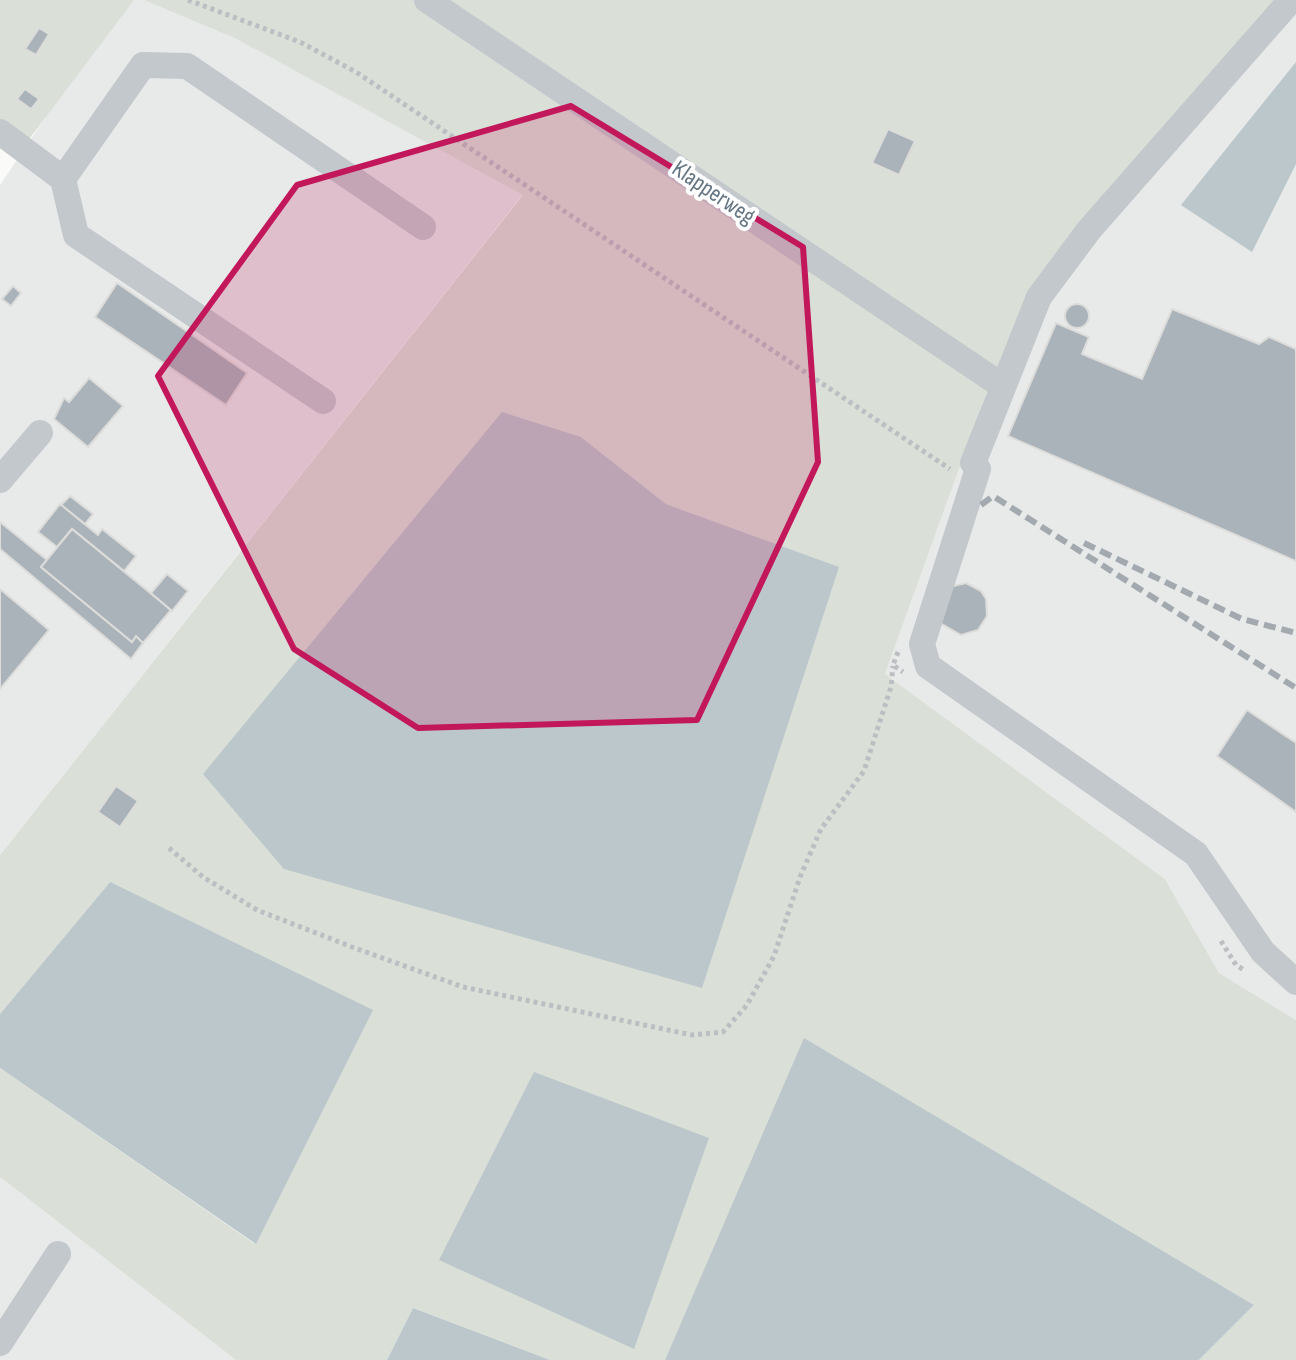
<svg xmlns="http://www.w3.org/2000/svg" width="1296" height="1360" font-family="'Sofia Sans Condensed',sans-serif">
	<rect width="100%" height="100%" fill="#fafaf8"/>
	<g fill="#e8e9e9">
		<polygon points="134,0 144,0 234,36 523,194 0,855 0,185 72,78"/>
		<polygon points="1296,0 1296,1020 1219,973 1165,879 885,674 994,372 1029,303"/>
		<polygon points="0,1177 236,1360 0,1360"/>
	</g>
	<g fill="#dadfd7" fill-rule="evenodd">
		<polygon points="0,0 134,0 27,142 0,124"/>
		<path d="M144,0H1283L994,372L885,674L1165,879L1219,973L1296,1020V1360H1199L1254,1305L805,1039L665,1360H550L413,1308L387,1360H236L0,1177V1068L255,1244L110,882L0,1014V855L523,195L235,38ZM581,437L666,504L838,567L203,774Z"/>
	</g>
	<g fill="#bbc7cb">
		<polygon points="1296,62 1296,164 1252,252 1181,205"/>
		<polygon points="502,412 581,437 666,504 839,567 702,988 284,869 203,774"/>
		<polygon points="110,882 373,1010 256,1244 0,1068 0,1014"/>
		<polygon points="804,1038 1254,1305 1199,1360 665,1360"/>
		<polygon points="534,1072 709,1138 634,1349 439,1260"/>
		<polygon points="413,1308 550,1360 387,1360"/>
	</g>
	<g fill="#aab3b9" stroke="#dcdcda" stroke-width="2">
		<polygon points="39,28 49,34 36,55 25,49"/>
		<polygon points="25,89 39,99 31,109 17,99"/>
		<polygon points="888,129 915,141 899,175 872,163"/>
		<polygon points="117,283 247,373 226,405 95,317"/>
		<polygon points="13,286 21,293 11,306 2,299"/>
		<circle cx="1077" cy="316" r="12"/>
		<polygon points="1172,309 1259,344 1269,337 1296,349 1296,561 1008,436 1056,323 1089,337 1082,354 1142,379"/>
		<polygon points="89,378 123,406 88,447 54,419 64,398 69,402"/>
		<polygon points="70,496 93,514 85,524 61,505"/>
		<polygon points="60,504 98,535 102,529 136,556 124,571 72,529 57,547 38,532"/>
		<polygon points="0,522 47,560 41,567 132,642 136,636 143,643 131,659 0,549"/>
		<polygon points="72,529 171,610 143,643 136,636 132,642 41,567"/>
		<polygon points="167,574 188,591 172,611 151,593"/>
		<polygon points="966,583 981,591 986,599 987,616 978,630 961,635 940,623 949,587"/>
		<polygon points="0,589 49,630 0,689"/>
		<polygon points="1247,710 1296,743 1296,812 1217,756"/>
		<polygon points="116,786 138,801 120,827 98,812"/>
	</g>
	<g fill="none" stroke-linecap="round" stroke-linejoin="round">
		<g stroke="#bbbfc2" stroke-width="5" stroke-dasharray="4 4" stroke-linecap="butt">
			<polyline points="188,0 300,42 356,72 950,469"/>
			<polyline points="898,652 893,665 903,672"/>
			<polyline points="169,848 203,877 257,910 352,947 463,987 692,1035 723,1032 747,1005 774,956 800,877 821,829 864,771 891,687 893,666"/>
			<polyline points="1221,941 1236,965 1244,970"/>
		</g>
		<g stroke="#c3c8cc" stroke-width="26">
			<polyline points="427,0 1001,385"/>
			<polyline points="1291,0 1089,230 1039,297 973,463 978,469 922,644 928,666 1196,854 1263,952 1296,982"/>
			<polyline points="0,132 63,179 143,65 187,66 423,227"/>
			<polyline points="63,179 76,235 323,401"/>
			<polyline points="0,480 40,433"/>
			<polyline points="0,1343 58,1254"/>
		</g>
		<g stroke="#a2aab0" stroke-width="6" stroke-dasharray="12 6" stroke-linecap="butt">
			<polyline points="981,505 993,496 1296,688"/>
			<polyline points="1084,543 1242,619 1296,633"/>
		</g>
	</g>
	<path fill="#c2185b" fill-opacity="0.2" stroke="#c2185b" stroke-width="6" stroke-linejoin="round" d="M571,106L803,247L818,462L697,720L418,728L294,649L158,376L297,185Z"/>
	<g text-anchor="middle" stroke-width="8" stroke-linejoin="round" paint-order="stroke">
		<g font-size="24" fill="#657683" stroke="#fff">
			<text transform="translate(714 192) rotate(34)" y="8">Klapperweg</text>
		</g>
	</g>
</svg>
